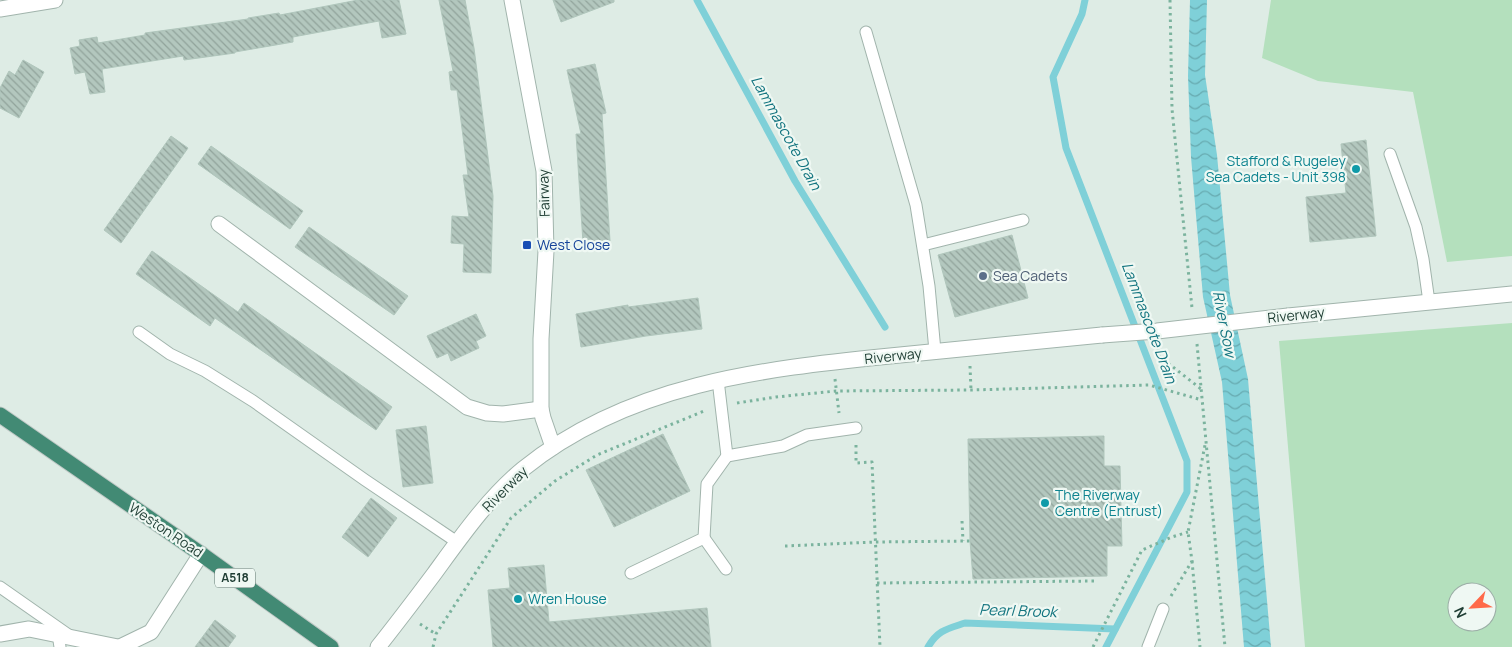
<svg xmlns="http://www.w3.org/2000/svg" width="1512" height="647" font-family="Manrope,sans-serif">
	<defs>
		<pattern id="water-waves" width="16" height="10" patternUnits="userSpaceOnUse" patternTransform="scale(1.25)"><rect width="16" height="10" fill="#7fd0d8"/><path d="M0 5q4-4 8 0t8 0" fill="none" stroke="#67aab0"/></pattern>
		<pattern id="building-back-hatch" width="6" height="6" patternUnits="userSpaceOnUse" patternTransform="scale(1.25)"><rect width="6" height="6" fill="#b3c7be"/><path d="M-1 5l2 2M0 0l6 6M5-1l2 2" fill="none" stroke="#91a39b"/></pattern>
	</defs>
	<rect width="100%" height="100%" fill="#deece5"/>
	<g fill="#b4e0bd" fill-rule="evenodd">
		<polygon points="1271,0 1512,0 1512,256 1447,262 1413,92 1318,81 1262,58"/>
		<path d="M1512,323V647H1305L1279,341ZM1457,592H1487V622H1457Z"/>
	</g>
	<polygon fill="url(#water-waves)" points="1190,0 1207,0 1205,75 1217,155 1230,295 1248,379 1271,647 1244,647 1222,382 1203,297 1191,157 1188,76"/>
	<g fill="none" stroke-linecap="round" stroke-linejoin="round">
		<g stroke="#7fd0d8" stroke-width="7">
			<polyline points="697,0 795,181 885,327"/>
			<polyline points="1085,0 1082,14 1053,77 1066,148 1187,461 1187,492 1106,647"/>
			<path d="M928,647C938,630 947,629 965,623L1115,629"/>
		</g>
	</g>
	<g fill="url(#building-back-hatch)" stroke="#b0c6bc">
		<polygon points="358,0 399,0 406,34 382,38 379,21 293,37 293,42 235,52 235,53 184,60 183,56 102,69 105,92 90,94 85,72 75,74 70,48 80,46 79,40 97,37 98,43 145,35 145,33 248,19 248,18 279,13 280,15"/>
		<polygon points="439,0 465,0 474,48 493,196 491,273 463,272 464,244 451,243 452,216 469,217 463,175 468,175 457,90 451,90 449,72 453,71"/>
		<polygon points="553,0 614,0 614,2 561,22"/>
		<polygon points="23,60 44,72 19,118 0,108 0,88 9,71 15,75"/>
		<polygon points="595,64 606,113 602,114 610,241 583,243 576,134 581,134 567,70"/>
		<polygon points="171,136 188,148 121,243 104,230"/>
		<polygon points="1366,140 1376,236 1310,242 1306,197 1346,193 1341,144"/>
		<polygon points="211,146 303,211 290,229 198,164"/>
		<polygon points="309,227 408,296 394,315 295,247"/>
		<polygon points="1012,235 1028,298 955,317 938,255"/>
		<polygon points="152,251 238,312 244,303 392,407 376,430 215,318 210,326 136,274"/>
		<polygon points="698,298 702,329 646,336 581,347 576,314 628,305 628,307"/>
		<polygon points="476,314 486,336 476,341 479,348 451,361 448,353 437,358 427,336"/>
		<polygon points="426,426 433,483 403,487 396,430"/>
		<polygon points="663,434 690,491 614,527 586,470"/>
		<polygon points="1104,436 1104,466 1120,466 1122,546 1107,546 1107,576 973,579 970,541 968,439"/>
		<polygon points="371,498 397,518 368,557 342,537"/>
		<polygon points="544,565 549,622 707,608 711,647 493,647 488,590 510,588 508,568"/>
		<polygon points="215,620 236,636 228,647 195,647"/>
	</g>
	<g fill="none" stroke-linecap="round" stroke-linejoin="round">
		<g stroke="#a1b4ac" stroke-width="13">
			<g id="service">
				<polyline points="866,32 916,205 929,286 935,351"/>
				<polyline points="1390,154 1416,227 1423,259 1429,302"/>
				<polyline points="923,245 1023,220"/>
				<polyline points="139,332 170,354 205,371 253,401 365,480 457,542"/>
				<polyline points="718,380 727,456 783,446 807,435 856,428"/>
				<polyline points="704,538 726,569"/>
				<polyline points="631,573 704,538 707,484 727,456"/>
				<polyline points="0,587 70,636"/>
				<polyline points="58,634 60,647"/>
				<polyline points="1148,647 1163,609"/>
			</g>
		</g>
		<g stroke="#a1b4ac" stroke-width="17">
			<g id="minor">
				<polyline points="0,9 55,0"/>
				<polyline points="219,224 467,407 487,413 503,414 541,409"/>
				<polyline points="0,634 29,629 118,647"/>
				<polyline points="120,647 151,632 201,554"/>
			</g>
		</g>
		<g stroke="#a1b4ac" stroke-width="17">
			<g id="tertiary">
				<polyline points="512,0 544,171 546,251 541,339 541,409 543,418 553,447"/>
				<polyline points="1288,316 1512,294"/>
				<path d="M378,647C397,623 416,598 434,574C461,537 488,498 523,469C628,384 761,369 890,356C961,349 1031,342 1102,335"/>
			</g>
		</g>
		<g stroke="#c0c9c6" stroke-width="17">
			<polyline id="trunk" points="0,415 201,554 331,647"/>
		</g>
		<g stroke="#7bb39e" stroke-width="3" stroke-dasharray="2.5 4" stroke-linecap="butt">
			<polyline points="1170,0 1172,109 1192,308"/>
			<polyline points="1197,344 1225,647"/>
			<polyline points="1158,348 1159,356 1201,389"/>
			<polyline points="970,366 971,390"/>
			<polyline points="835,379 839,413"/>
			<polyline points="737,403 776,397 836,391 971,390 1149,385 1202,400"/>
			<polyline points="856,445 856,463 872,462 880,647"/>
			<polyline points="962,521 963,541"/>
			<polyline points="785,546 875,542 970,541"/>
			<polyline points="1192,561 1200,647"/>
			<polyline points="877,583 1096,581"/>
			<polyline points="1171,596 1192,561 1188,532 1205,445"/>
			<polyline points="420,624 436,634"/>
			<polyline points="433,647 436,634 511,518 555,481 597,455 704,411"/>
			<polyline points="1093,647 1142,550 1172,537 1188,532"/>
		</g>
		<use href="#service" stroke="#fff" stroke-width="11"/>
		<use href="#minor" stroke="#fff" stroke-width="15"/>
		<use href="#tertiary" stroke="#fff" stroke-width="15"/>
		<use href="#trunk" stroke="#428a74" stroke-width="15"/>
		<g stroke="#a1b4ac" stroke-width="17" stroke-linecap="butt">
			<polyline id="tertiary-bridge" points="1102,335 1157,331 1288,316"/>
		</g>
		<use href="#tertiary-bridge" stroke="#fff" stroke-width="15"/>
	</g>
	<g fill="#0f9aa8" stroke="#eff8f3" stroke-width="2">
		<circle cx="1356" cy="169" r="5"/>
		<circle cx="1045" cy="503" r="5"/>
		<circle cx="518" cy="599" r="5"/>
	</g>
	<rect fill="#1a4fb4" stroke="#eff8f3" stroke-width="2" x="522" y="240" width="10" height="10" rx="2.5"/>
	<circle fill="#5c6f8a" stroke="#eff8f3" stroke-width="2" cx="983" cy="276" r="5"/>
	<g text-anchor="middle" stroke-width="4.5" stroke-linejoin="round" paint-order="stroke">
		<rect fill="#eff8f3" stroke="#5d756d" stroke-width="1" x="215" y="568.5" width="40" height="19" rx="4"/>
		<g font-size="12" font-weight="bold" fill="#1e3d33">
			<text x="235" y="582">A518</text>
		</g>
		<g font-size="14" fill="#0d838f" stroke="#eff8f3" text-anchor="start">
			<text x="1346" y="166" text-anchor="end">Stafford &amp; Rugeley<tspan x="1346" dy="16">Sea Cadets - Unit 398</tspan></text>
			<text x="1055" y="500">The Riverway<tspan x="1055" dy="16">Centre (Entrust)</tspan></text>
			<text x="528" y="604">Wren House</text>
		</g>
		<g font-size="14" fill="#1e3d33" stroke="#eff8f3">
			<text transform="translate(544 193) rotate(-92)" y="5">Fairway</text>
			<text transform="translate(1296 315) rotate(-6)" y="5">Riverway</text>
			<text transform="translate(893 356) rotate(-6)" y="5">Riverway</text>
			<text transform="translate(505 489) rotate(-45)" y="5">Riverway</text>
			<text transform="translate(166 530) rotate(34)" y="5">Weston Road</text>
		</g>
		<g font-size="14" fill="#164399" stroke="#eff8f3" text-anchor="start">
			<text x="537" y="250">West Close</text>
		</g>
		<g font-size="14" fill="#4e5e75" stroke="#eff8f3" text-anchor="start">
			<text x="993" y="281">Sea Cadets</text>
		</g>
		<g font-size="15" font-style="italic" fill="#12747f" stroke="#eff8f3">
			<text transform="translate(786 133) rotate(61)" y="5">Lammascote Drain</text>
			<text transform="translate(1149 323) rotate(69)" y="5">Lammascote Drain</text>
			<text transform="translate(1224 324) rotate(79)" y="5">River Sow</text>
			<text transform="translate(1018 611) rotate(2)" y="5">Pearl Brook</text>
		</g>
	</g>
	<g transform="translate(1472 607) rotate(245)"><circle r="24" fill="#eff8f3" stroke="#9bada6"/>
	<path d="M0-4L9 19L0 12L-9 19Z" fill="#ff6a49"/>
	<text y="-8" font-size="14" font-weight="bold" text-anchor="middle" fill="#1e3d33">N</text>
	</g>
</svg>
